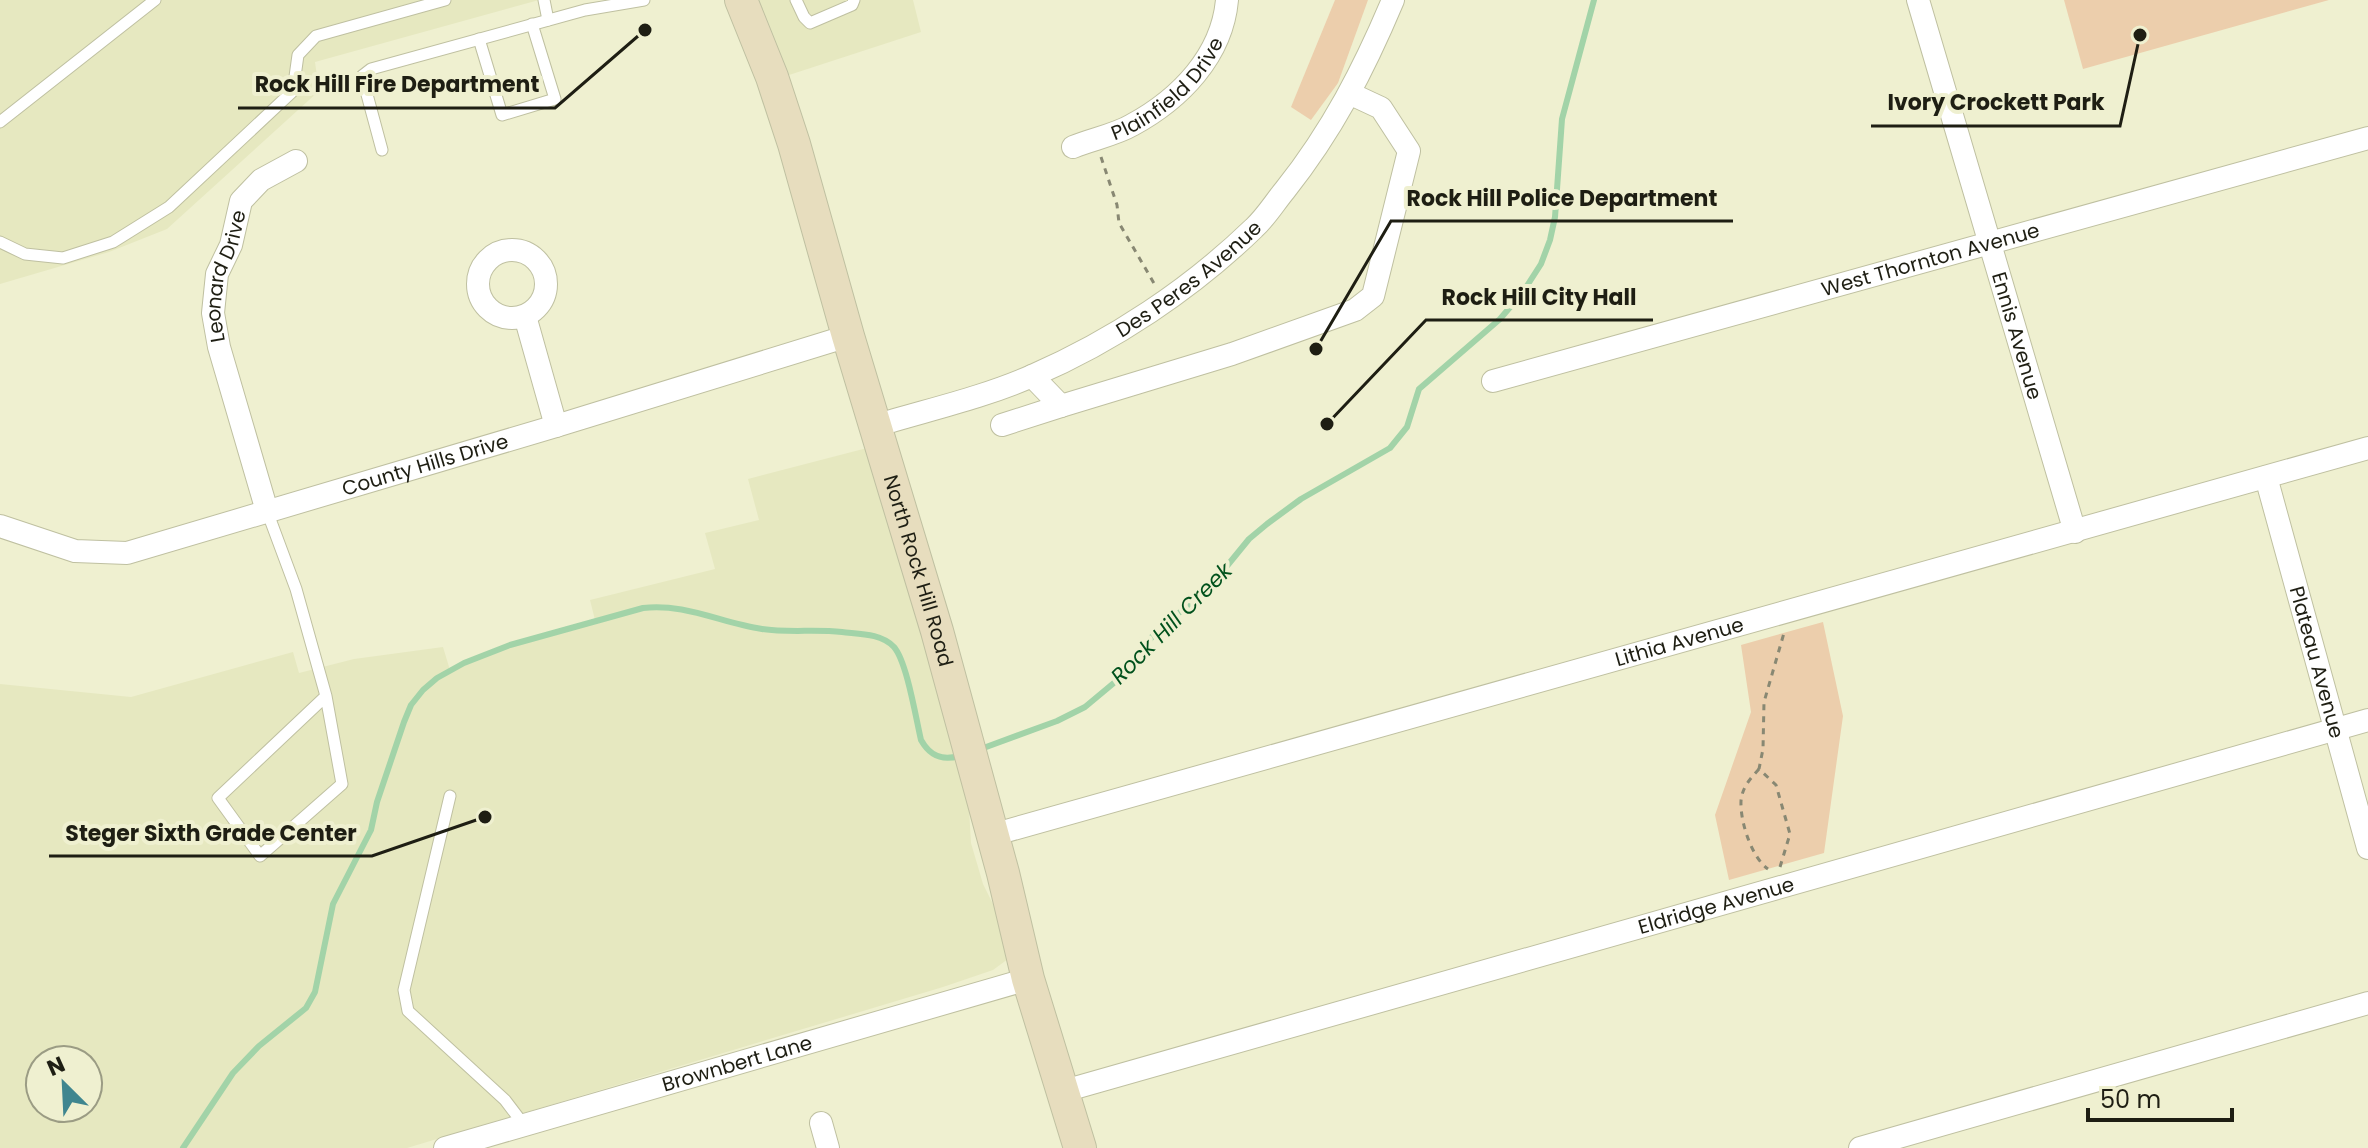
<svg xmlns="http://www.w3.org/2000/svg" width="2368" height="1148" font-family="Poppins,sans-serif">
	<rect width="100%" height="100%" fill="#eff0d0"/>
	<g fill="#e6e8c0" fill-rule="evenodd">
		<polygon points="0,0 539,0 315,62 319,91 167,229 109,252 0,284"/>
		<polygon points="755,0 913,0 921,32 786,76"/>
		<path d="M867,448L968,792L971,843L983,884L1002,922L1008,959L993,970L943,987L407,1148H0V684L131,697L293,652L299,673L354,659L443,647L450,670L532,639L596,624L590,600L715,569L705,533L759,520L748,479ZM40,1060H88V1108H40Z"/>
	</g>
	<g fill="#ecceac">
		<polygon points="1335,0 1368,0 1338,83 1311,120 1291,107"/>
		<polygon points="2064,0 2329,0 2083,69"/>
		<polygon points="1823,622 1843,716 1824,853 1729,880 1715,815 1751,712 1741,645"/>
	</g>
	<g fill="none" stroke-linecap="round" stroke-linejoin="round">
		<g stroke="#a2d3a8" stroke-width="6">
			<polyline points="978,750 1057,721 1085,707 1115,682 1156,632 1209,588 1249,539 1267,524 1301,499 1390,448 1407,427 1419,389 1500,319 1523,292 1541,264 1550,240 1555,217 1562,119 1594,0"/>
			<path d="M183,1148L233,1073L259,1046L306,1008L315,992L333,904L371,830L377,802L404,722L411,705L423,690L437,678L464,663L510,645L643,608C685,603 721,623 762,629C788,633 815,629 842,632C858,634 881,633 894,647C907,662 916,719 921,740C930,756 942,761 959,756"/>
		</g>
		<g stroke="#bfc0a1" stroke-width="13">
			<g id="lane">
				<polyline points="544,0 548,20"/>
				<polyline points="796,0 804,17 810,23 852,5 854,0"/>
				<polyline points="479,39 502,115 555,99 532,24"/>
				<polyline points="0,122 155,0"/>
				<polyline points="382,150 362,76 371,69 585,10 644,0"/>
				<polyline points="0,242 25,254 63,258 113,242 169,207 293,91 298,55 316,36 445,0"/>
				<polyline points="267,511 296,589 326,696 218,798 260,856 342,784 326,696"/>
				<polyline points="450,796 404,990 408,1011 505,1100 524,1125"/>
			</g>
		</g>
		<g stroke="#bfc0a1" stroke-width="24">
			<g id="street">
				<path id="s1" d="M1918,0L2075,532"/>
				<path id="s2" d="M1073,147C1092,139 1115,135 1132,125C1180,99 1222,56 1227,0"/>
				<circle cx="512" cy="284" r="34"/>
				<polyline points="525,316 556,426"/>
				<polyline points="1032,376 1061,406 1232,354 1355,310 1373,296 1409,151 1381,108 1351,94"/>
				<path id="s3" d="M1493,381L2368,138"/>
				<polyline points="1002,425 1061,406"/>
				<path id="s4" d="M875,426C927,410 982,398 1032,376C1113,341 1191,289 1254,228C1266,217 1275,202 1285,190C1332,131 1364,69 1393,0"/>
				<path id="s5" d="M2266,477L2368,848"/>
				<path id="s6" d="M267,511L219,347L213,313L217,274L231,245L241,201L261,180L296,161"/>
				<path id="s7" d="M0,526L75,551L127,553L556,426L848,336"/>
				<path id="s8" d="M992,835L2368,448"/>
				<path id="s9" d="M1064,1091L2368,720"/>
				<polyline points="821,1123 828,1148"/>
				<path id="s10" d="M445,1148L1028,979"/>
				<polyline points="1860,1148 2368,1003"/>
			</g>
		</g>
		<g stroke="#bfc0a1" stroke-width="34">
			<g id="secondary">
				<path id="s11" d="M741,0L772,77L794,144L848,336L937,631L1003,873L1028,979L1080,1148"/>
			</g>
		</g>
		<g stroke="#888873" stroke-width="3" stroke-dasharray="6 6" stroke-linecap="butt">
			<polyline points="1101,157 1117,205 1119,223 1155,285"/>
			<path d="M1759,769C1751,778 1742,787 1741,801C1740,822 1752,858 1768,869"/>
			<polyline points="1780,867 1790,834 1776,785 1759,769 1763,749 1764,702 1784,633"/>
		</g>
		<use href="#lane" stroke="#fff" stroke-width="11"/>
		<use href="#street" stroke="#fff" stroke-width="22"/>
		<use href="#secondary" stroke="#e7ddbe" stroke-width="32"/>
	</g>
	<g text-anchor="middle" stroke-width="8" stroke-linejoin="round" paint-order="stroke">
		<g font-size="20" fill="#1e1e13" stroke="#eff0d0">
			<text dy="7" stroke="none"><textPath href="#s2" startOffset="114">Plainfield Drive</textPath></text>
			<text dy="7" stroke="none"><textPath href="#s3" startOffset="454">West Thornton Avenue</textPath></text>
			<text dy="7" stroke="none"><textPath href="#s4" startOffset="350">Des Peres Avenue</textPath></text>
			<text dy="7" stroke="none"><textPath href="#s6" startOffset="244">Leonard Drive</textPath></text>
			<text dy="7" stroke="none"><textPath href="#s1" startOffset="350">Ennis Avenue</textPath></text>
			<text dy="7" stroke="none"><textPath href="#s7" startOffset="442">County Hills Drive</textPath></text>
			<text dy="7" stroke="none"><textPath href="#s11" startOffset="598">North Rock Hill Road</textPath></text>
			<text dy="7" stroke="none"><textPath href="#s8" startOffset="714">Lithia Avenue</textPath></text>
			<text dy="7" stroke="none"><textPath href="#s5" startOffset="192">Plateau Avenue</textPath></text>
			<text dy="7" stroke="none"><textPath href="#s9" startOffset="678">Eldridge Avenue</textPath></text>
			<text dy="7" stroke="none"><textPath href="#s10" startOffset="304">Brownbert Lane</textPath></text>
		</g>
		<g font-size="22" font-style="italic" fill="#00511c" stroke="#eff0d0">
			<text transform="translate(1171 623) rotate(-45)" y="8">Rock Hill Creek</text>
		</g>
	</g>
	<path fill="none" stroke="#1e1e13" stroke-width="3" d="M645 30L555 108H238M2140 35L2120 126H1871M1316 349L1391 221H1733M1327 424L1426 320H1653M485 817L372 856H49"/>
	<g fill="#1e1e13" stroke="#eff0d0" stroke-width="3">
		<circle cx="645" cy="30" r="8"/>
		<circle cx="2140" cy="35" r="8"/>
		<circle cx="1316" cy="349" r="8"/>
		<circle cx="1327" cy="424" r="8"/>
		<circle cx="485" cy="817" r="8"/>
	</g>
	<g font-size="22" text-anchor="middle" font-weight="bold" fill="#1e1e13" stroke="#eff0d0" stroke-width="8" stroke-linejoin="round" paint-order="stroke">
		<text x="397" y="92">Rock Hill Fire Department</text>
		<text x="1996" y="110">Ivory Crockett Park</text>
		<text x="1562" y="206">Rock Hill Police Department</text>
		<text x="1539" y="305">Rock Hill City Hall</text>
		<text x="211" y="841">Steger Sixth Grade Center</text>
	</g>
	<g transform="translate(64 1084) rotate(336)"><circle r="38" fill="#eff0d0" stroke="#9b9c84" stroke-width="2"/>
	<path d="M0-6L14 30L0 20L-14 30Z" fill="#3f868f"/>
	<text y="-12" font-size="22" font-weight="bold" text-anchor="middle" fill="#1e1e13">N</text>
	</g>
	<path d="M2088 1108v12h144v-12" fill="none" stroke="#1e1e13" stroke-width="4"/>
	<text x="2100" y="1108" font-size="24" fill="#1e1e13" stroke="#eff0d0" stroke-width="6" paint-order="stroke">50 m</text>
</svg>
